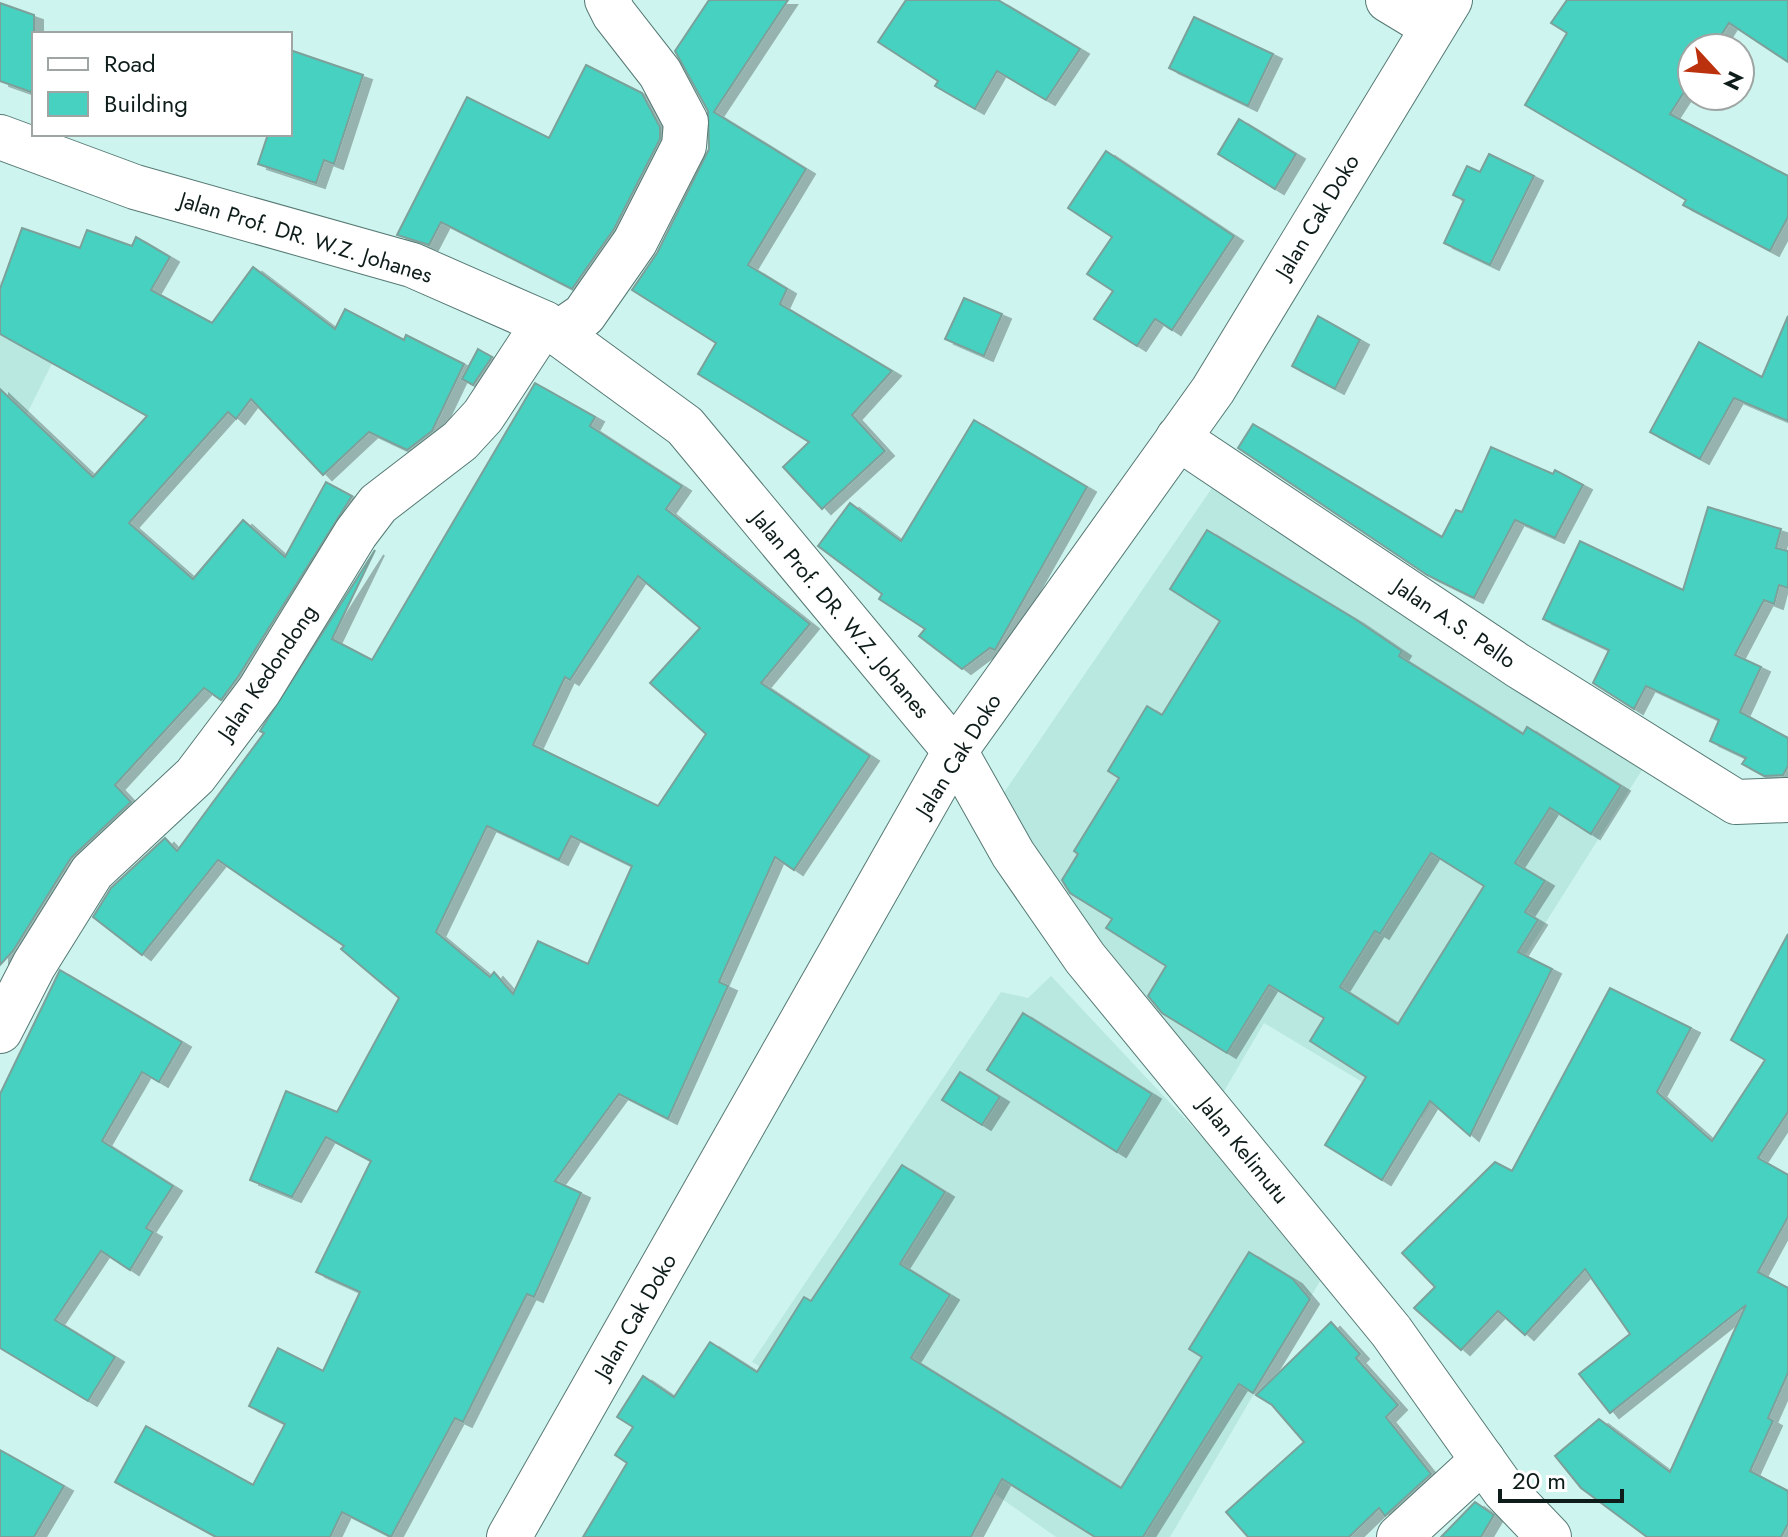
<svg xmlns="http://www.w3.org/2000/svg" width="1788" height="1537" font-family="Jost,sans-serif">
	<defs>
		<filter id="shadow"><feDropShadow dx="9" dy="5" stdDeviation="0" flood-color="#0004"/></filter>
	</defs>
	<rect width="100%" height="100%" fill="#cdf4ee"/>
	<g fill="#b8e8e0">
		<polygon points="0,281 77,313 0,468"/>
		<polygon points="1216,482 1642,770 1422,1118 1264,1023 1220,1098 1066,911 1003,794"/>
		<polygon points="1051,976 1202,1137 1320,1281 1170,1537 1056,1537 899,1426 851,1420 752,1362 1001,992 1028,998"/>
	</g>
	<g fill="#46d1c1" stroke="#7ca19b" stroke-width="2" fill-rule="evenodd" filter="url(#shadow)">
		<polygon points="709,0 788,0 714,112 806,169 748,265 787,289 780,304 892,371 852,415 885,451 822,509 783,467 809,442 698,374 716,343 632,290 657,253 709,149 708,111 675,51"/>
		<polygon points="906,0 998,0 1080,49 1046,100 997,71 975,109 935,86 938,81 878,42"/>
		<polygon points="1567,0 1788,0 1788,62 1729,23 1713,48 1692,48 1692,80 1670,114 1788,176 1788,217 1770,251 1683,205 1686,200 1525,105 1567,33 1551,23"/>
		<polygon points="0,3 34,15 34,93 0,81"/>
		<polygon points="1194,17 1273,54 1248,106 1169,68"/>
		<polygon points="290,50 363,75 334,164 324,160 316,183 258,164 268,134 290,134"/>
		<polygon points="586,65 642,93 660,127 660,139 614,229 572,289 441,222 429,245 397,235 467,97 549,138"/>
		<polygon points="1239,119 1296,154 1275,189 1218,154"/>
		<polygon points="1106,151 1234,236 1172,330 1155,319 1137,346 1094,319 1113,291 1087,274 1112,237 1068,208"/>
		<polygon points="1489,154 1534,176 1490,265 1444,243 1464,200 1453,195 1467,166 1480,172"/>
		<polygon points="22,228 80,248 87,230 132,246 136,237 170,257 151,290 212,323 253,267 335,329 345,309 404,340 406,335 464,364 432,431 407,450 369,432 323,475 251,399 236,419 228,412 129,523 193,579 243,520 285,557 326,482 352,496 238,677 221,700 204,688 115,785 131,802 71,858 13,951 0,965 0,389 93,477 147,416 0,334 0,289"/>
		<polygon points="964,298 1002,314 984,356 945,339"/>
		<polygon points="1318,316 1360,340 1335,389 1292,366"/>
		<polygon points="1788,316 1788,421 1734,398 1700,459 1650,432 1699,342 1762,377"/>
		<polygon points="478,349 492,357 473,385 462,379"/>
		<path d="M535,383L595,417L590,426L682,486L666,509L810,624L761,683L870,756L794,870L775,857L719,982L728,986L668,1119L619,1094L555,1181L581,1193L534,1297L527,1294L463,1422L455,1418L391,1537L342,1512L330,1537H216L115,1482L146,1426L253,1485L285,1424L249,1406L278,1348L323,1371L360,1292L316,1272L371,1161L326,1137L292,1197L250,1180L286,1091L337,1112L399,998L341,949L344,946L218,860L142,955L93,917L111,888L165,838L177,851L264,733L260,731L375,550L332,639L372,660ZM638,576L700,628L650,683L706,734L658,806L533,745L565,677L570,680ZM487,826L559,860L571,836L632,866L588,964L538,941L513,994L494,972L490,977L436,932Z"/>
		<polygon points="974,420 1087,487 995,650 990,648 962,669 919,636 925,629 879,599 882,594 818,546 850,503 901,541"/>
		<polygon points="1253,424 1442,537 1456,510 1462,512 1491,447 1553,474 1555,470 1583,485 1555,538 1515,520 1474,598 1427,575 1238,448"/>
		<polygon points="1708,507 1781,529 1776,548 1788,551 1788,588 1779,585 1774,604 1764,600 1735,655 1761,667 1740,712 1788,738 1788,766 1783,775 1764,776 1742,764 1746,758 1710,741 1719,720 1646,686 1634,709 1593,683 1609,650 1543,619 1580,541 1683,590"/>
		<path d="M1207,530L1355,619L1402,651L1399,656L1523,734L1527,727L1621,786L1591,834L1550,808L1515,863L1545,881L1525,912L1538,920L1518,952L1552,969L1470,1136L1430,1101L1382,1180L1325,1145L1366,1077L1310,1041L1324,1018L1269,985L1227,1053L1162,1013L1148,996L1166,966L1106,928L1112,919L1070,893L1062,880L1078,854L1074,851L1119,778L1108,771L1147,706L1162,715L1220,621L1170,589ZM1431,853L1484,886L1398,1024L1340,987L1375,931L1380,934Z"/>
		<polygon points="1788,934 1788,1112 1758,1158 1788,1175 1788,1217 1758,1272 1788,1288 1788,1373 1768,1418 1773,1421 1750,1471 1788,1491 1788,1524 1781,1537 1647,1537 1581,1488 1555,1456 1599,1419 1670,1472 1746,1305 1610,1413 1579,1374 1630,1334 1585,1269 1525,1335 1498,1311 1461,1350 1414,1308 1435,1287 1402,1253 1495,1162 1512,1171 1610,988 1691,1028 1657,1092 1712,1141 1765,1060 1731,1040"/>
		<polygon points="60,970 182,1042 159,1082 142,1072 102,1141 173,1186 146,1228 153,1232 130,1270 101,1251 55,1320 115,1357 88,1401 0,1348 0,1094"/>
		<polygon points="1023,1013 1152,1094 1117,1152 987,1070"/>
		<polygon points="960,1072 1000,1097 982,1125 942,1100"/>
		<polygon points="902,1165 945,1192 900,1264 950,1295 911,1358 1121,1488 1202,1357 1189,1349 1249,1252 1293,1279 1310,1299 1253,1393 1239,1384 1143,1537 1095,1537 1002,1479 971,1537 583,1537 627,1463 615,1455 633,1427 617,1417 643,1376 674,1397 710,1342 757,1372 804,1297 811,1301"/>
		<polygon points="1331,1322 1360,1354 1356,1358 1398,1405 1386,1417 1431,1474 1385,1516 1379,1508 1349,1537 1248,1537 1226,1512 1304,1442 1272,1405 1256,1395"/>
		<polygon points="0,1450 64,1486 34,1537 0,1537"/>
		<polygon points="1475,1502 1494,1515 1481,1537 1441,1537"/>
	</g>
	<g fill="none" stroke-linecap="round" stroke-linejoin="round">
		<g stroke="#567974" stroke-width="46">
			<g id="minor">
				<polyline points="1388,0 1431,26"/>
				<polyline points="0,137 135,187 412,265 544,323 685,426 955,751 1013,854 1085,958 1391,1331 1504,1490 1549,1537"/>
				<polyline points="558,333 584,315 635,242 684,146 686,122 660,73 614,14 607,0"/>
				<polyline points="1178,438 1517,665 1736,802 1788,800"/>
				<polyline points="0,1031 34,965 92,872 195,776 259,691 356,533 378,504 460,441 483,416 544,323"/>
				<polyline points="1399,1537 1483,1460"/>
			</g>
		</g>
		<g stroke="#567974" stroke-width="46">
			<polyline id="major" points="509,1537 955,751 1213,390 1450,0"/>
		</g>
		<use href="#minor" stroke="#fff" stroke-width="44"/>
		<use href="#major" stroke="#fff" stroke-width="44"/>
	</g>
	<g text-anchor="middle" stroke-width="6" stroke-linejoin="round" paint-order="stroke">
		<g font-size="22" fill="#0e1d1a" stroke="#fff">
			<text transform="translate(1317 216) rotate(-59)" y="8">Jalan Cak Doko</text>
			<text transform="translate(306 237) rotate(17)" y="8">Jalan Prof. DR. W.Z. Johanes</text>
			<text transform="translate(841 614) rotate(50)" y="8">Jalan Prof. DR. W.Z. Johanes</text>
			<text transform="translate(1455 623) rotate(34)" y="8">Jalan A.S. Pello</text>
			<text transform="translate(267 672) rotate(-56)" y="8">Jalan Kedondong</text>
			<text transform="translate(958 755) rotate(-58)" y="8">Jalan Cak Doko</text>
			<text transform="translate(1244 1150) rotate(51)" y="8">Jalan Kelimutu</text>
			<text transform="translate(635 1316) rotate(-60)" y="8">Jalan Cak Doko</text>
		</g>
	</g>
	<rect x="32" y="32" width="260" height="104" fill="#ffffff" stroke="#9fa5a3" stroke-width="2"/>
	<rect x="48" y="58" width="40" height="12" fill="#ffffff" stroke="#9fa5a3" stroke-width="2"/>
	<text x="104" y="72" font-size="24" fill="#0e1d1a">Road</text>
	<rect x="48" y="92" width="40" height="24" fill="#46d1c1" stroke="#9fa5a3" stroke-width="2"/>
	<text x="104" y="112" font-size="24" fill="#0e1d1a">Building</text>
	<g transform="translate(1716 72) rotate(116)"><circle r="38" fill="#ffffff" stroke="#9fa5a3" stroke-width="2"/>
	<path d="M0-6L14 30L0 20L-14 30Z" fill="#bb310d"/>
	<text y="-12" font-size="22" font-weight="bold" text-anchor="middle" fill="#0e1d1a">N</text>
	</g>
	<path d="M1500 1489v12h122v-12" fill="none" stroke="#0e1d1a" stroke-width="4"/>
	<text x="1512" y="1489" font-size="24" fill="#0e1d1a" stroke="#ffffff" stroke-width="6" paint-order="stroke">20 m</text>
</svg>
